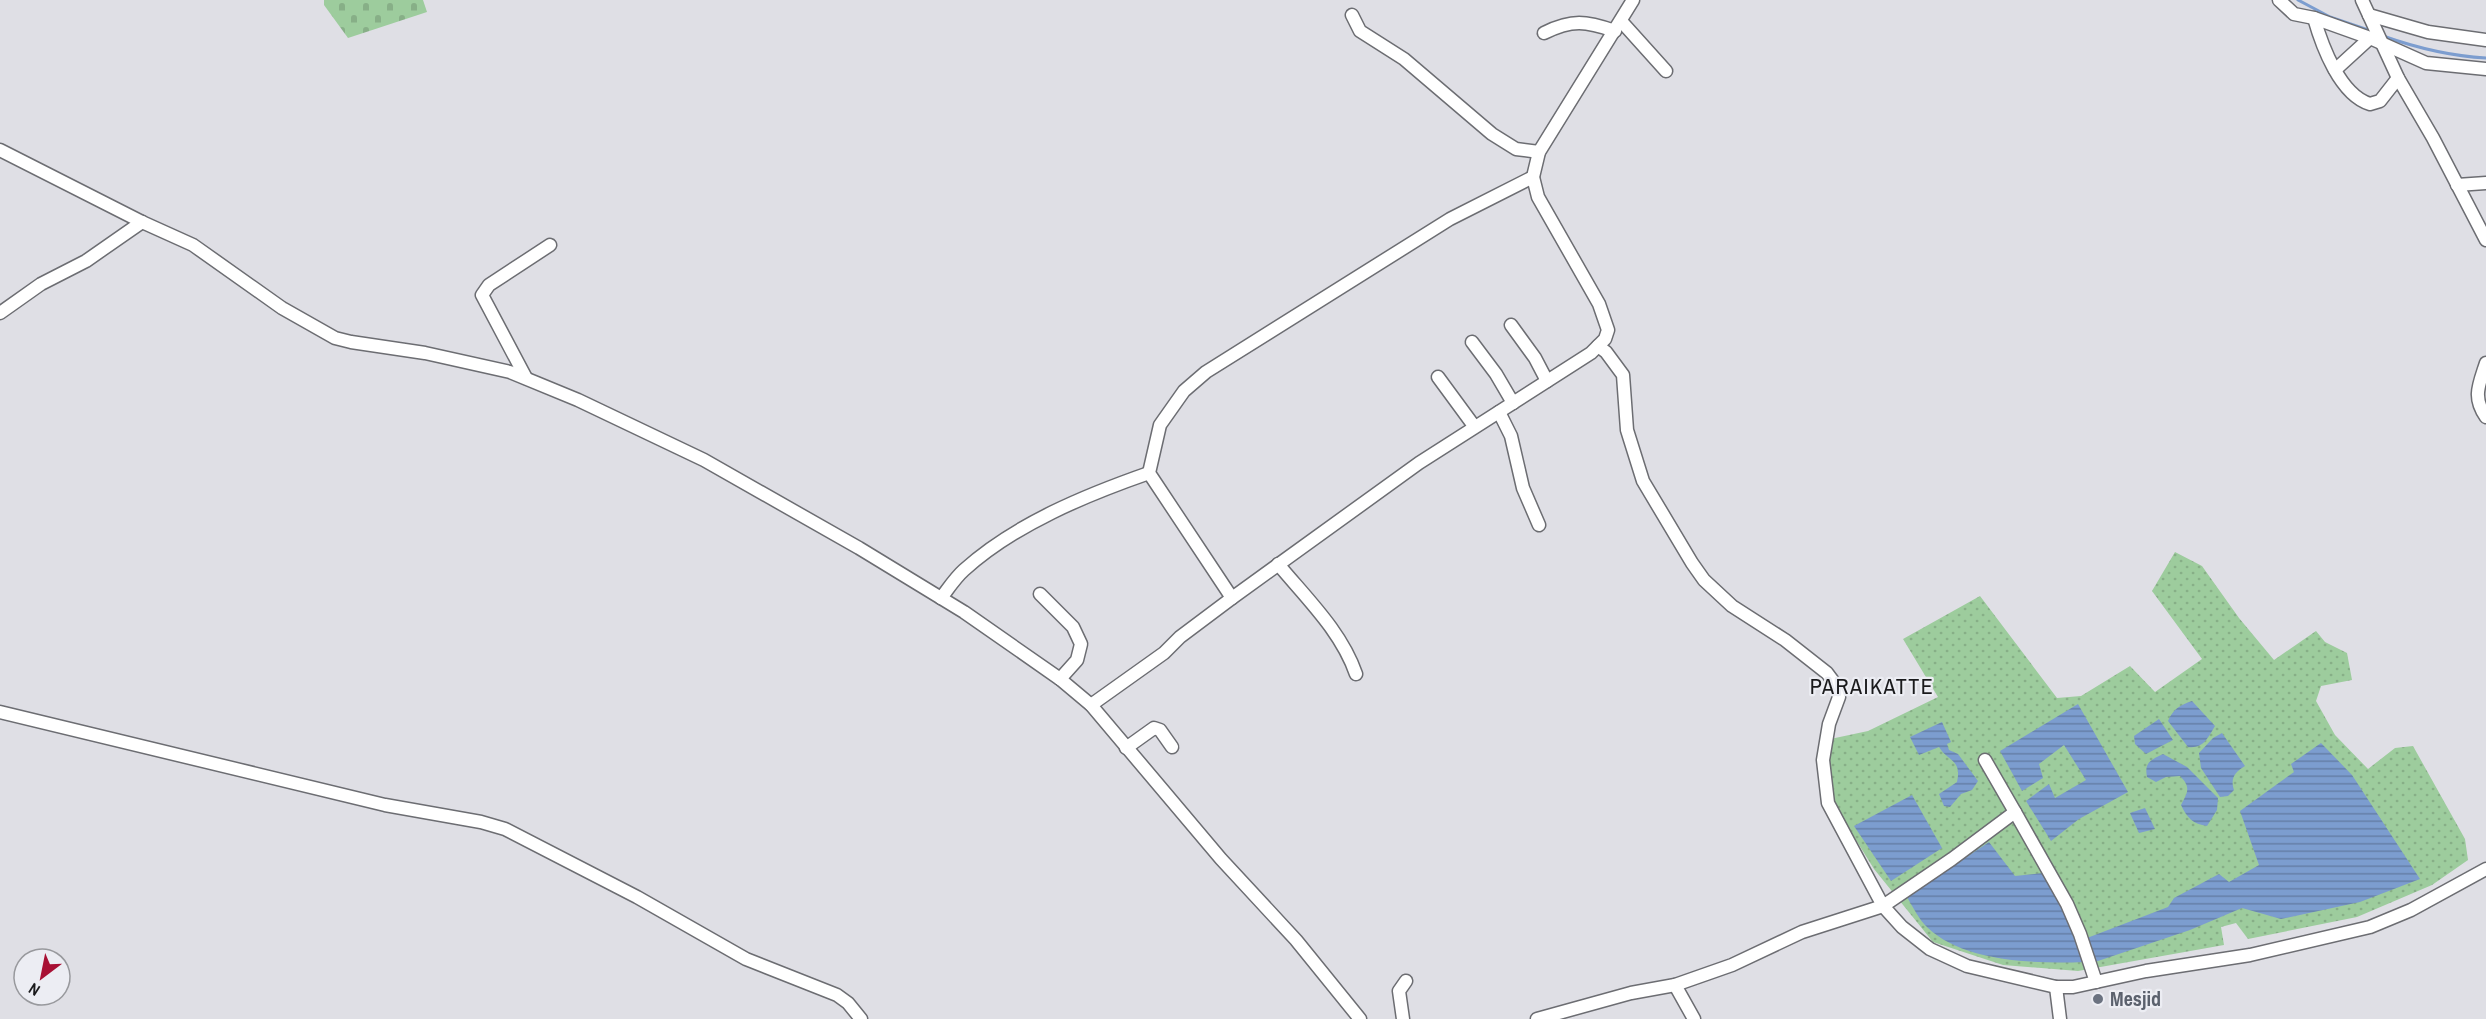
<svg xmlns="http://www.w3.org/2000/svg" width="2486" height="1019" font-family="'Archivo Narrow',sans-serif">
	<defs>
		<pattern id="grass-dots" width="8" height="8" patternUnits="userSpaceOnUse" patternTransform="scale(1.5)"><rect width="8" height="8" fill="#9dcc9d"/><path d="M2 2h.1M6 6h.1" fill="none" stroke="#87af87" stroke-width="1.8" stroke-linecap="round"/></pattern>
		<pattern id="cemetery-stones" width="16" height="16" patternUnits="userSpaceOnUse" patternTransform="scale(1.5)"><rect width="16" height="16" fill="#9dcc9d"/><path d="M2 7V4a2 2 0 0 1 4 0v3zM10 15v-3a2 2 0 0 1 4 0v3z" fill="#87af87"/></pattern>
		<pattern id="water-rules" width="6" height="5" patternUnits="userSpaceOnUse" patternTransform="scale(1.5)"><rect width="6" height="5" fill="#7c9dcf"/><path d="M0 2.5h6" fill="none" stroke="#657fa7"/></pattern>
	</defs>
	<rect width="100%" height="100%" fill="#dfdfe5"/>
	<polygon fill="url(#grass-dots)" points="2175,552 2202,566 2239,618 2274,660 2316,631 2325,642 2347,653 2352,680 2321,686 2316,701 2335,735 2368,769 2395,748 2413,746 2465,839 2468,860 2432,885 2357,917 2248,939 2236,923 2221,927 2224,945 2078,971 2003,965 1933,942 1874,869 1823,787 1821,741 1868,731 1938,697 1903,639 1980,596 2057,698 2081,696 2130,666 2155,692 2202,659 2152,591"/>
	<polygon fill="url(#cemetery-stones)" points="324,0 423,0 427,12 348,38 324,5"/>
	<g fill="url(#water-rules)">
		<path d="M2192,701L2215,726C2208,738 2203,749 2188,747L2168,721C2173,709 2180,705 2192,701Z"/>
		<polygon points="2078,704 2128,792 2079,819 2051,841 2026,801 2049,784 2055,798 2086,780 2064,745 2039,764 2043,778 2022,791 2000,751"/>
		<polygon points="2159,719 2173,740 2146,754 2135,744 2134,736"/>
		<path d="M1942,722L1951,742L1947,744L1949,750L1958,754L1978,781L1972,790L1961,794L1950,807L1944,806L1939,794L1957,782C1962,759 1948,762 1939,747L1919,755L1910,737Z"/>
		<path d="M2222,733L2245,766C2235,772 2230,778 2234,790L2228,796L2220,797L2201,768L2199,753L2213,738Z"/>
		<polygon points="2321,743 2352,775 2420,879 2360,902 2281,919 2242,908 2190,930 2095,962 2087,938 2168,907 2174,898 2219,874 2229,882 2259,865 2240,811 2294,772 2291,764"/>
		<path d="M2163,754L2187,767L2218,798L2217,810L2207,826C2193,824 2187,818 2181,805C2188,792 2191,787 2180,776L2166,777L2156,782L2147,777C2144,762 2151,760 2163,754Z"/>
		<polygon points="1912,795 1942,848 1891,881 1854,826"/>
		<polygon points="2145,808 2155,829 2139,833 2130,813"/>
		<path d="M1989,842L2015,876L2043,873L2055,886L2084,962C2036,964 1964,962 1928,928C1919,920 1913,907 1907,897Z"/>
	</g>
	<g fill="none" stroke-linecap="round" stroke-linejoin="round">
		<g stroke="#7c9dcf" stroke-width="3">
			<polyline points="2298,0 2330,17 2374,32"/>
			<path d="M2383,36C2417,48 2449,56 2486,58"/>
		</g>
		<g stroke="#6c6d72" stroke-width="15">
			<g id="minor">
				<polyline points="2279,0 2294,14 2314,18 2370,38 2426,63 2486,69"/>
				<polyline points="2362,0 2398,78 2433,138 2486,240"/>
				<polyline points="1352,15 1360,31 1404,59 1492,134 1516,149 1539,152"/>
				<polyline points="2369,15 2428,32 2486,40"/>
				<path d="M2314,18C2322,46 2340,95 2370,104L2380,101L2398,78"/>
				<polyline points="1621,21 1666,71"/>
				<path d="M1544,33C1572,19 1586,21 1615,31"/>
				<polyline points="2335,70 2370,38"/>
				<polyline points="0,150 142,222 193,245 282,308 335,338 351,342 425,353 510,372 578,400 704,460 859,548 964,612 1060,679 1091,705 1221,859 1296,940 1360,1019"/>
				<polyline points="2457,185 2486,183"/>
				<polyline points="0,313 41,284 86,261 142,222"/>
				<polyline points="1511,325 1535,358 1547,381"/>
				<polyline points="1472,342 1496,374 1513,403"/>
				<polyline points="1598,346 1606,352 1623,375 1627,430 1643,481 1692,563 1704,580 1732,606 1785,640 1827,673 1836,685 1839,697 1829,724 1823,760 1828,803 1883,906 1902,927 1930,949 1967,966 2056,987 2073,987 2146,971 2250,955 2370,927 2411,910 2486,869"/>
				<path d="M2486,363C2479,385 2472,397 2486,417"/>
				<polyline points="1438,377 1474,426"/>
				<polyline points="526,378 482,295 489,285 550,245"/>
				<polyline points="1499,412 1511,436 1523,488 1539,525"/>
				<path d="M1278,564C1307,599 1341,631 1356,674"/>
				<polyline points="1040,594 1073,627 1081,644 1077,660 1060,679"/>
				<path d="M941,598C948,589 955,578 964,570C1015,524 1086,495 1149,473"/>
				<polyline points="1232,598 1149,473 1160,425 1184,391 1206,372 1450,219 1533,177"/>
				<polyline points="1091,705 1164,653 1180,637 1232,598 1419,463 1591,353 1605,339 1608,330 1599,304 1538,197 1533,177 1539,152 1633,0"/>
				<polyline points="0,712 385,805 481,822 505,829 637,897 746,959 837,995 848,1003 861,1019"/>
				<polyline points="1126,748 1154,728 1160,730 1172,747"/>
				<polyline points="2015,812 2067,904 2080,934 2096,982"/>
				<polyline points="1675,985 1694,1019"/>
				<polyline points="2056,987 2060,1019"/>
				<polyline points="1403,1019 1399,991 1406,981"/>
				<polyline points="1537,1019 1631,993 1675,985 1732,965 1802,932 1883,906 1952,859 2015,812 1985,760"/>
			</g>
		</g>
		<use href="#minor" stroke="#fff" stroke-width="12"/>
	</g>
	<circle fill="#6b7280" stroke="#ecedf3" stroke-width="2" cx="2098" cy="999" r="6"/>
	<g text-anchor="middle" stroke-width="4.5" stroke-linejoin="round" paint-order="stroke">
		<g font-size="20" font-weight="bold" fill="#5b616d" stroke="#ecedf3" text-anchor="start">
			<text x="2110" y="1006">Mesjid</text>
		</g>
		<g font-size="22" letter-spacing="1.5" fill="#1a1a1c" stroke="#ecedf3">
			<text x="1872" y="694">PARAIKATTE</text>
		</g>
	</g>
	<g transform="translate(42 977) rotate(212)"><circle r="28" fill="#ecedf3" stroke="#98999d" stroke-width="1.5"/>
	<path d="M0-4.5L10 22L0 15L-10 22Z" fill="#a81034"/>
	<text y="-9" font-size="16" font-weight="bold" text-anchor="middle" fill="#1a1a1c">N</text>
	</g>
</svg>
